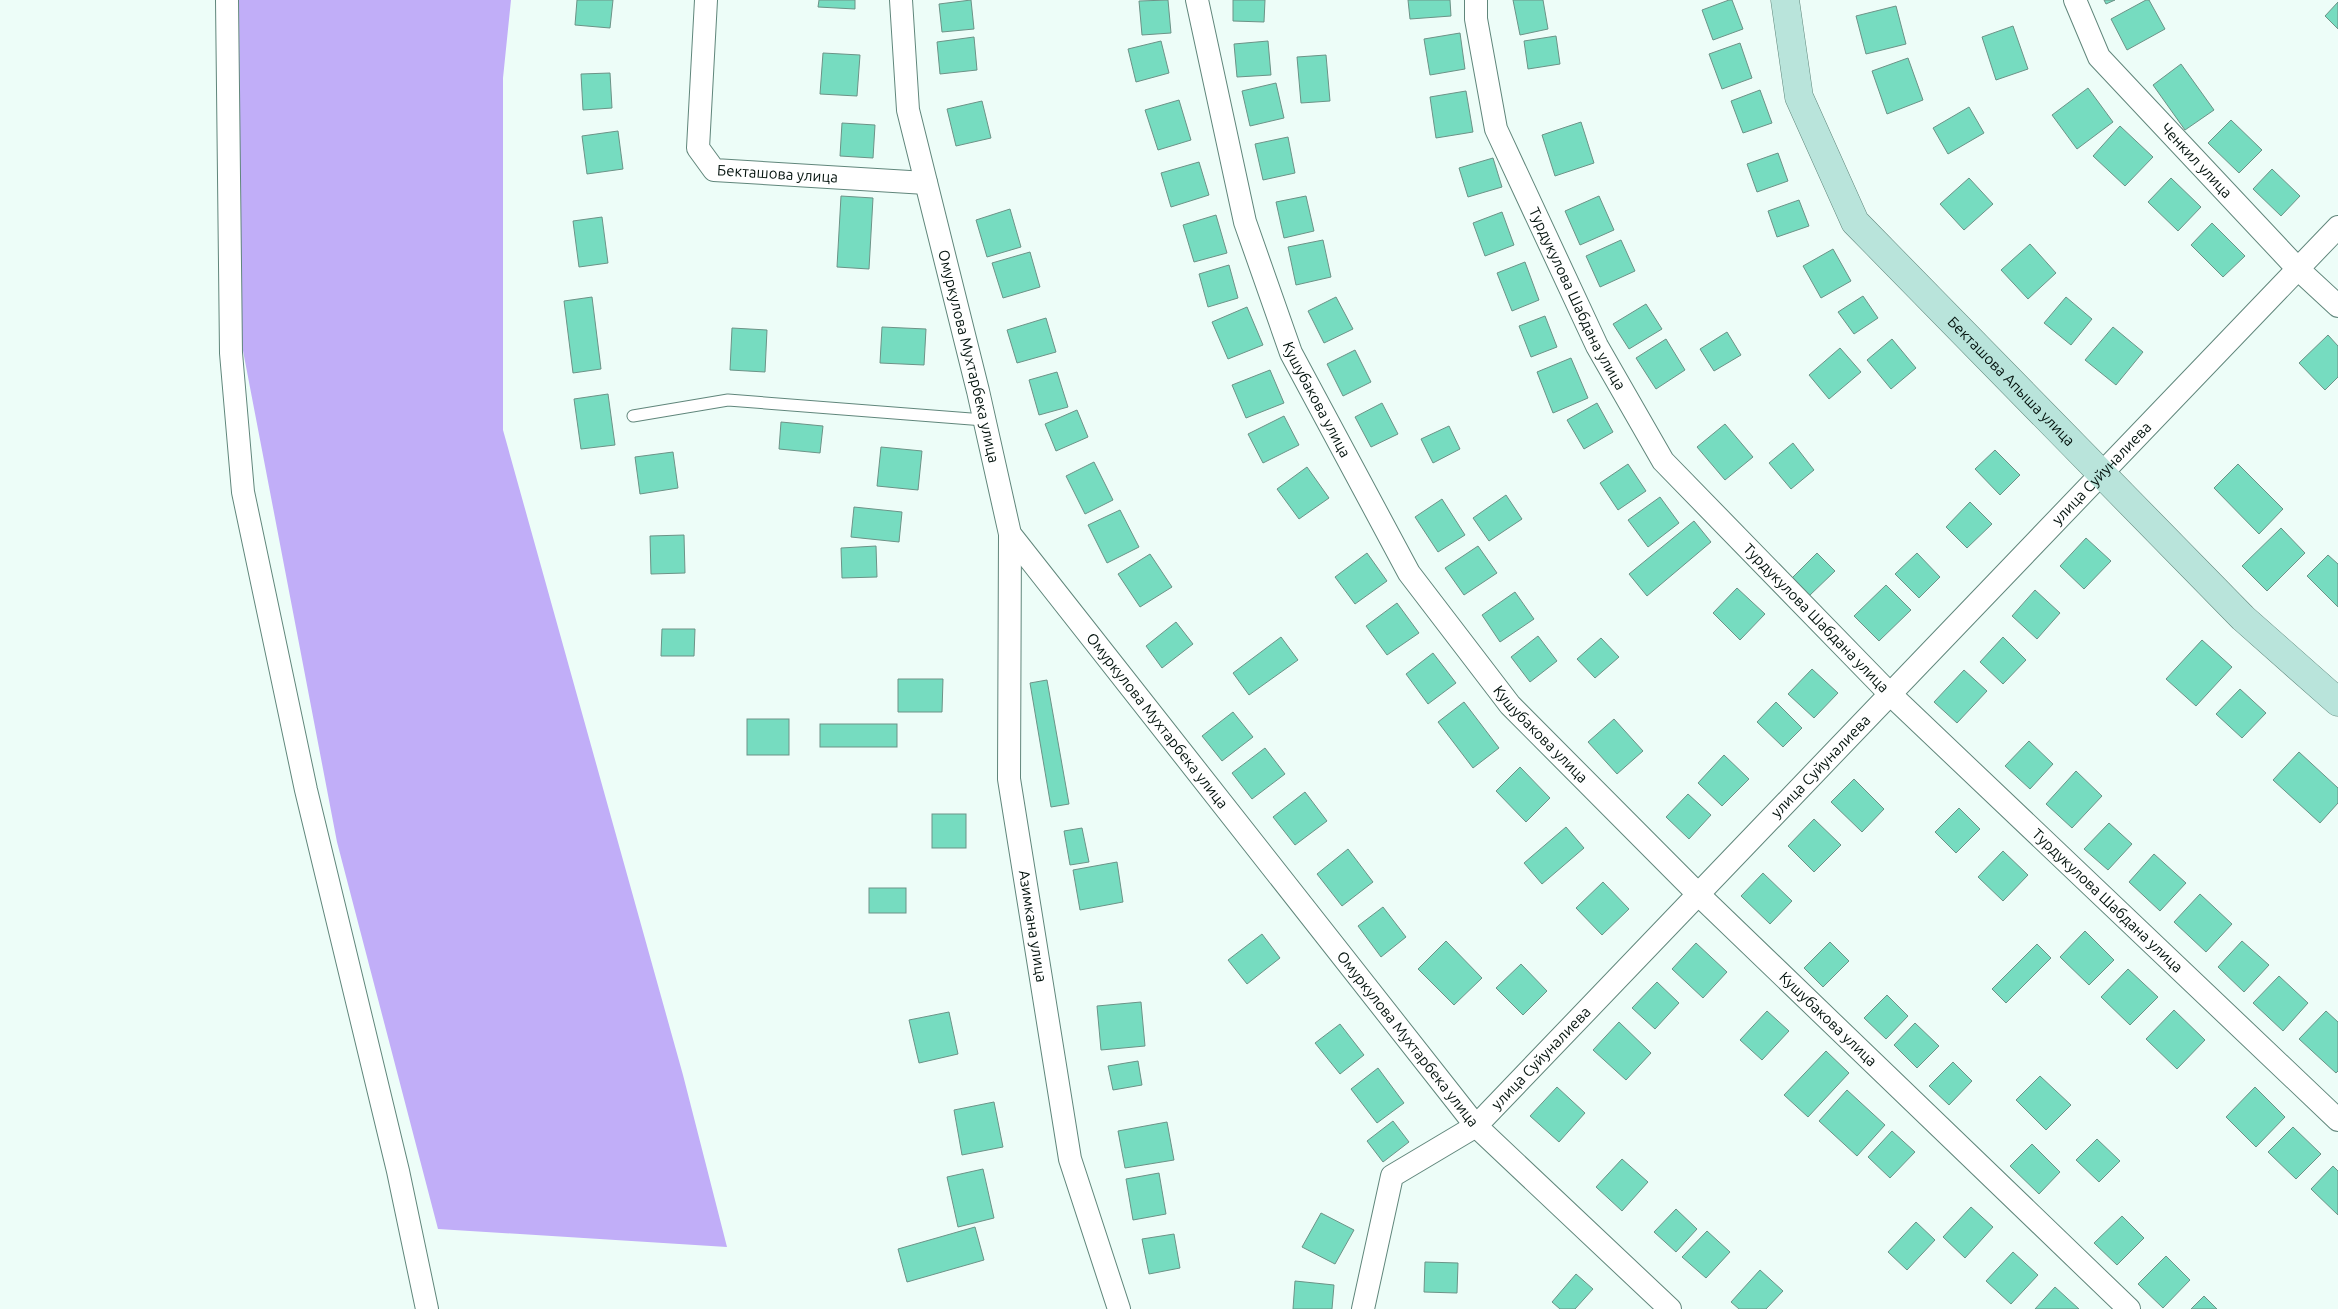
<svg xmlns="http://www.w3.org/2000/svg" width="2338" height="1309" font-family="Ubuntu,sans-serif">
	<rect width="100%" height="100%" fill="#edfdf8"/>
	<polygon fill="#c1aef8" points="239,0 511,0 503,78 503,430 683,1075 727,1247 438,1229 337,842 240,335"/>
	<g fill="#76dcc0" stroke="#6c9387">
		<polygon points="577,0 613,0 610,28 575,25"/>
		<polygon points="819,0 855,0 855,9 818,7"/>
		<polygon points="971,0 974,29 942,32 939,4"/>
		<polygon points="1168,0 1171,33 1142,35 1139,1"/>
		<polygon points="1233,0 1265,0 1264,22 1233,21"/>
		<polygon points="1408,0 1450,0 1451,16 1410,19"/>
		<polygon points="1513,0 1543,0 1548,29 1520,35"/>
		<polygon points="1729,0 1732,0 1743,29 1713,40 1702,10"/>
		<polygon points="2104,0 2115,0 2106,4"/>
		<polygon points="2146,0 2149,0 2165,29 2127,50 2111,19"/>
		<polygon points="2338,2 2338,29 2325,16"/>
		<polygon points="1896,6 1906,44 1866,54 1856,16"/>
		<polygon points="2013,26 2028,69 1996,80 1982,37"/>
		<polygon points="1460,33 1465,69 1430,75 1424,39"/>
		<polygon points="1556,36 1560,64 1528,69 1524,41"/>
		<polygon points="974,37 977,70 940,74 937,42"/>
		<polygon points="1161,41 1169,73 1136,82 1128,49"/>
		<polygon points="1268,41 1271,75 1237,77 1234,44"/>
		<polygon points="1740,43 1752,78 1722,89 1709,54"/>
		<polygon points="823,53 860,55 857,96 820,94"/>
		<polygon points="1326,55 1330,101 1301,103 1297,57"/>
		<polygon points="1908,58 1923,100 1887,114 1872,71"/>
		<polygon points="2181,64 2214,110 2185,130 2153,85"/>
		<polygon points="610,73 612,108 583,110 581,74"/>
		<polygon points="1276,83 1284,118 1250,126 1242,91"/>
		<polygon points="2088,88 2113,122 2077,149 2052,115"/>
		<polygon points="1760,90 1772,123 1743,133 1731,101"/>
		<polygon points="1466,91 1473,132 1436,138 1430,97"/>
		<polygon points="1179,100 1191,140 1158,150 1145,110"/>
		<polygon points="982,101 991,138 956,146 947,109"/>
		<polygon points="1969,107 1984,133 1948,154 1933,128"/>
		<polygon points="2231,120 2262,150 2239,173 2208,143"/>
		<polygon points="1581,122 1594,163 1555,176 1542,135"/>
		<polygon points="842,123 875,125 873,158 840,156"/>
		<polygon points="2120,126 2153,157 2125,186 2093,156"/>
		<polygon points="618,131 623,169 587,174 582,136"/>
		<polygon points="1288,137 1295,173 1263,180 1255,144"/>
		<polygon points="1778,153 1788,181 1757,192 1747,164"/>
		<polygon points="1493,158 1502,187 1468,197 1459,168"/>
		<polygon points="1199,162 1209,195 1171,207 1161,173"/>
		<polygon points="2272,169 2300,196 2281,216 2253,189"/>
		<polygon points="1969,178 1993,204 1964,230 1940,204"/>
		<polygon points="2171,178 2201,207 2178,231 2148,202"/>
		<polygon points="841,196 873,198 869,269 837,267"/>
		<polygon points="1306,196 1314,231 1284,238 1276,202"/>
		<polygon points="1599,196 1614,230 1580,245 1565,211"/>
		<polygon points="1799,200 1809,226 1777,237 1768,211"/>
		<polygon points="1010,209 1021,247 987,257 976,220"/>
		<polygon points="1502,212 1514,245 1485,256 1473,223"/>
		<polygon points="1216,215 1227,253 1194,262 1183,225"/>
		<polygon points="602,217 608,263 579,267 573,221"/>
		<polygon points="2212,223 2245,256 2223,277 2191,245"/>
		<polygon points="1323,240 1331,277 1296,285 1288,247"/>
		<polygon points="1621,240 1635,271 1600,287 1586,256"/>
		<polygon points="2030,244 2056,273 2028,299 2001,270"/>
		<polygon points="1833,249 1851,281 1821,298 1803,266"/>
		<polygon points="1030,252 1040,287 1003,298 992,263"/>
		<polygon points="1525,262 1539,300 1512,311 1497,273"/>
		<polygon points="1229,265 1238,298 1208,307 1199,274"/>
		<polygon points="1863,296 1878,318 1854,334 1838,312"/>
		<polygon points="592,297 601,369 573,373 564,301"/>
		<polygon points="1336,297 1353,329 1324,343 1308,311"/>
		<polygon points="2066,297 2092,319 2071,345 2044,323"/>
		<polygon points="1646,304 1662,329 1629,349 1613,324"/>
		<polygon points="1247,307 1263,345 1228,359 1212,322"/>
		<polygon points="1545,316 1557,347 1531,357 1519,326"/>
		<polygon points="1046,318 1056,352 1017,363 1007,330"/>
		<polygon points="882,327 926,329 924,365 880,363"/>
		<polygon points="2113,327 2143,352 2116,385 2085,360"/>
		<polygon points="732,328 767,330 765,372 730,370"/>
		<polygon points="1727,332 1741,355 1714,371 1700,349"/>
		<polygon points="2328,335 2338,346 2338,377 2325,390 2299,363"/>
		<polygon points="1666,339 1685,370 1656,389 1636,358"/>
		<polygon points="1892,339 1916,368 1891,389 1867,360"/>
		<polygon points="1840,348 1861,372 1829,399 1809,375"/>
		<polygon points="1355,350 1371,382 1343,396 1327,364"/>
		<polygon points="1571,358 1588,398 1553,413 1537,372"/>
		<polygon points="1270,370 1284,403 1246,418 1232,385"/>
		<polygon points="1057,372 1068,407 1039,415 1029,380"/>
		<polygon points="608,394 615,445 581,449 574,399"/>
		<polygon points="1382,403 1398,434 1371,447 1355,417"/>
		<polygon points="1597,403 1613,432 1584,449 1567,420"/>
		<polygon points="1077,410 1088,437 1056,451 1045,424"/>
		<polygon points="1284,416 1299,445 1263,463 1248,434"/>
		<polygon points="781,422 823,426 820,453 779,449"/>
		<polygon points="1725,424 1753,457 1725,480 1697,447"/>
		<polygon points="1449,426 1460,449 1433,463 1421,439"/>
		<polygon points="1793,443 1814,470 1791,489 1769,463"/>
		<polygon points="881,447 922,451 918,490 877,486"/>
		<polygon points="1995,450 2020,475 2000,495 1975,469"/>
		<polygon points="673,452 678,488 640,494 635,457"/>
		<polygon points="1094,462 1113,500 1085,514 1066,476"/>
		<polygon points="1628,464 1646,491 1618,510 1600,483"/>
		<polygon points="2238,464 2283,509 2259,534 2214,488"/>
		<polygon points="1307,467 1329,498 1299,519 1277,489"/>
		<polygon points="1506,495 1522,519 1489,541 1473,518"/>
		<polygon points="1660,497 1679,523 1648,547 1628,520"/>
		<polygon points="1442,499 1465,535 1438,552 1415,517"/>
		<polygon points="1970,502 1992,524 1967,548 1946,527"/>
		<polygon points="854,507 902,512 899,542 851,537"/>
		<polygon points="1120,510 1139,547 1107,563 1088,525"/>
		<polygon points="1694,521 1711,542 1647,596 1629,574"/>
		<polygon points="2281,528 2305,553 2267,591 2242,566"/>
		<polygon points="684,535 685,573 651,574 650,536"/>
		<polygon points="2086,538 2111,561 2084,589 2060,566"/>
		<polygon points="876,546 877,577 842,578 841,548"/>
		<polygon points="1478,546 1497,573 1464,595 1445,568"/>
		<polygon points="1367,553 1387,581 1355,604 1335,577"/>
		<polygon points="1817,553 1835,571 1809,596 1792,578"/>
		<polygon points="1917,553 1940,577 1919,598 1895,574"/>
		<polygon points="1150,554 1172,587 1140,607 1118,574"/>
		<polygon points="2328,555 2338,564 2338,607 2307,576"/>
		<polygon points="1886,585 1911,610 1879,641 1854,616"/>
		<polygon points="1737,588 1765,614 1740,640 1713,613"/>
		<polygon points="2035,590 2060,613 2037,639 2012,616"/>
		<polygon points="1515,592 1534,619 1500,642 1482,615"/>
		<polygon points="1397,603 1419,633 1387,655 1366,626"/>
		<polygon points="1176,622 1193,644 1162,668 1146,646"/>
		<polygon points="662,629 695,629 694,656 661,656"/>
		<polygon points="1538,636 1557,661 1530,682 1511,657"/>
		<polygon points="1281,637 1298,660 1249,695 1233,673"/>
		<polygon points="2003,637 2026,660 2003,684 1980,662"/>
		<polygon points="1601,638 1619,657 1595,678 1577,659"/>
		<polygon points="2202,640 2232,667 2196,706 2166,679"/>
		<polygon points="1433,653 1456,683 1428,704 1406,674"/>
		<polygon points="1812,669 1838,693 1814,718 1788,694"/>
		<polygon points="1964,670 1987,691 1957,723 1934,702"/>
		<polygon points="898,679 943,679 942,712 898,712"/>
		<polygon points="1047,680 1069,804 1051,807 1030,683"/>
		<polygon points="2240,689 2266,713 2242,738 2216,714"/>
		<polygon points="1464,702 1499,748 1473,768 1438,722"/>
		<polygon points="1776,702 1802,728 1783,747 1757,722"/>
		<polygon points="1233,712 1253,737 1222,761 1202,736"/>
		<rect x="747" y="719" width="42" height="36"/>
		<polygon points="1614,719 1643,751 1617,774 1588,742"/>
		<rect x="820" y="724" width="77" height="23"/>
		<polygon points="2029,741 2053,764 2030,789 2005,766"/>
		<polygon points="1265,748 1285,774 1252,799 1232,773"/>
		<polygon points="2299,752 2338,788 2338,803 2320,823 2273,780"/>
		<polygon points="1724,755 1749,779 1722,806 1698,783"/>
		<polygon points="1520,767 1550,798 1526,822 1496,791"/>
		<polygon points="2076,771 2102,796 2072,828 2046,804"/>
		<polygon points="1854,779 1884,809 1862,832 1831,802"/>
		<polygon points="1305,792 1327,821 1295,845 1273,817"/>
		<polygon points="1688,794 1711,815 1689,839 1666,817"/>
		<polygon points="1959,808 1980,829 1956,853 1935,832"/>
		<rect x="932" y="814" width="34" height="34"/>
		<polygon points="1814,819 1841,845 1814,872 1788,846"/>
		<polygon points="2109,823 2132,844 2108,870 2084,849"/>
		<polygon points="1566,827 1584,848 1542,884 1524,863"/>
		<polygon points="1082,828 1089,862 1070,865 1064,831"/>
		<polygon points="1348,849 1373,882 1342,906 1317,874"/>
		<polygon points="2003,851 2028,875 2003,901 1978,877"/>
		<polygon points="2154,854 2186,883 2160,911 2129,882"/>
		<polygon points="1117,862 1123,902 1080,910 1073,870"/>
		<polygon points="1763,873 1792,901 1770,924 1741,896"/>
		<polygon points="1603,882 1629,909 1602,935 1576,908"/>
		<rect x="869" y="888" width="37" height="25"/>
		<polygon points="2200,894 2232,924 2206,952 2174,922"/>
		<polygon points="1383,907 1406,937 1381,957 1358,926"/>
		<polygon points="2085,931 2114,960 2089,985 2060,957"/>
		<polygon points="1262,934 1280,958 1247,984 1228,960"/>
		<polygon points="1446,941 1482,978 1454,1005 1418,969"/>
		<polygon points="2242,941 2269,965 2244,992 2218,967"/>
		<polygon points="1830,942 1849,961 1823,987 1804,968"/>
		<polygon points="1696,943 1727,972 1703,998 1672,969"/>
		<polygon points="2037,944 2051,958 2006,1003 1992,989"/>
		<polygon points="1521,964 1547,991 1523,1015 1496,988"/>
		<polygon points="2128,969 2158,997 2130,1025 2101,997"/>
		<polygon points="2279,976 2308,1003 2283,1031 2253,1003"/>
		<polygon points="1657,982 1679,1003 1655,1029 1632,1008"/>
		<polygon points="1887,995 1908,1016 1886,1039 1864,1018"/>
		<polygon points="1141,1002 1145,1046 1101,1050 1097,1006"/>
		<polygon points="2174,1010 2205,1040 2177,1069 2146,1039"/>
		<polygon points="1767,1011 1789,1031 1762,1060 1740,1040"/>
		<polygon points="2326,1011 2338,1022 2338,1071 2336,1073 2299,1039"/>
		<polygon points="949,1012 958,1054 919,1063 909,1020"/>
		<polygon points="1619,1022 1651,1053 1626,1080 1593,1050"/>
		<polygon points="1915,1023 1939,1046 1917,1068 1894,1045"/>
		<polygon points="1340,1024 1364,1055 1340,1074 1315,1043"/>
		<polygon points="1826,1051 1849,1073 1808,1117 1784,1095"/>
		<polygon points="1138,1061 1142,1085 1113,1090 1108,1066"/>
		<polygon points="1953,1062 1972,1081 1949,1105 1929,1086"/>
		<polygon points="1378,1068 1404,1103 1377,1123 1351,1089"/>
		<polygon points="2040,1076 2071,1105 2046,1130 2016,1100"/>
		<polygon points="1557,1087 1585,1113 1559,1142 1530,1116"/>
		<polygon points="2255,1087 2285,1117 2256,1147 2226,1117"/>
		<polygon points="1847,1090 1885,1125 1857,1156 1819,1121"/>
		<polygon points="994,1102 1003,1147 962,1155 954,1110"/>
		<polygon points="1393,1121 1409,1142 1383,1162 1367,1141"/>
		<polygon points="1167,1122 1174,1160 1125,1168 1118,1131"/>
		<polygon points="2293,1127 2321,1154 2296,1179 2268,1152"/>
		<polygon points="1892,1131 1915,1152 1890,1178 1868,1157"/>
		<polygon points="2097,1139 2120,1161 2099,1182 2076,1160"/>
		<polygon points="2032,1144 2060,1172 2039,1194 2010,1166"/>
		<polygon points="1622,1159 1648,1182 1622,1211 1596,1187"/>
		<polygon points="2333,1166 2338,1171 2338,1215 2311,1189"/>
		<polygon points="983,1169 994,1218 958,1227 947,1177"/>
		<polygon points="1159,1173 1166,1214 1133,1220 1126,1179"/>
		<polygon points="1971,1207 1993,1227 1965,1258 1943,1237"/>
		<polygon points="1676,1209 1697,1229 1676,1252 1654,1232"/>
		<polygon points="1321,1213 1354,1230 1335,1264 1302,1247"/>
		<polygon points="2122,1216 2144,1238 2117,1265 2094,1243"/>
		<polygon points="1916,1222 1935,1240 1907,1270 1888,1252"/>
		<polygon points="975,1227 984,1260 907,1282 898,1249"/>
		<polygon points="1707,1231 1730,1252 1706,1278 1682,1257"/>
		<polygon points="1174,1234 1180,1268 1149,1274 1142,1239"/>
		<polygon points="2013,1252 2038,1275 2011,1304 1986,1281"/>
		<polygon points="2166,1256 2190,1280 2163,1308 2138,1284"/>
		<polygon points="1425,1262 1458,1263 1457,1293 1424,1292"/>
		<polygon points="1760,1270 1783,1291 1766,1309 1739,1309 1731,1302"/>
		<polygon points="1576,1274 1593,1289 1575,1309 1560,1309 1552,1302"/>
		<polygon points="1295,1281 1334,1285 1332,1309 1293,1309"/>
		<polygon points="2055,1287 2079,1309 2035,1309"/>
		<polygon points="2204,1296 2217,1309 2191,1309"/>
	</g>
	<g fill="none" stroke-linecap="round" stroke-linejoin="round">
		<g stroke="#60867b" stroke-width="13">
			<polyline id="lane" points="633,416 728,400 984,420"/>
		</g>
		<g stroke="#60867b" stroke-width="24">
			<g id="street">
				<polyline points="227,0 231,353 243,492 306,790 398,1171 427,1309"/>
				<path id="s1" d="M706,0L698,148L714,170L926,183"/>
				<path id="s2" d="M901,0L908,110L978,391L1010,534L1476,1126L1670,1309"/>
				<path id="s3" d="M1197,0L1245,222L1291,353L1409,573L1510,705L1698,894L2129,1309"/>
				<path id="s4" d="M1476,0V19L1496,129L1597,346L1663,461L1890,694L2338,1120"/>
				<path id="s5" d="M2075,0L2099,57L2298,269L2338,306"/>
				<path id="s6" d="M1010,534L1009,779L1070,1159L1119,1309"/>
				<path id="s7" d="M1363,1309L1392,1176L1476,1126L2338,227"/>
			</g>
		</g>
		<g stroke="#60867b" stroke-width="29">
			<g id="secondary">
				<path id="s8" d="M1785,0L1799,97L1855,222L2243,618L2338,702"/>
			</g>
		</g>
		<use href="#lane" stroke="#fff" stroke-width="11"/>
		<use href="#street" stroke="#fff" stroke-width="22"/>
		<use href="#secondary" stroke="#b9e4db" stroke-width="28"/>
	</g>
	<g text-anchor="middle" stroke-width="4" stroke-linejoin="round" paint-order="stroke">
		<g font-size="15" fill="#04130e" stroke="#fff">
			<text dy="5" stroke="none"><textPath href="#s5" startOffset="204">Ченкил улица</textPath></text>
			<text dy="5" stroke="none"><textPath href="#s1" startOffset="239">Бекташова улица</textPath></text>
			<text dy="5" stroke="none"><textPath href="#s4" startOffset="319">Турдукулова Шабдана улица</textPath></text>
			<text dy="5" stroke="none"><textPath href="#s2" startOffset="364">Омуркулова Мухтарбека улица</textPath></text>
			<text dy="5" stroke="none"><textPath href="#s8" startOffset="458">Бекташова Апыша улица</textPath></text>
			<text dy="5" stroke="none"><textPath href="#s3" startOffset="419">Кушубакова улица</textPath></text>
			<text dy="5" stroke="none"><textPath href="#s7" startOffset="1138">улица Суйуналиева</textPath></text>
			<text dy="5" stroke="none"><textPath href="#s4" startOffset="722">Турдукулова Шабдана улица</textPath></text>
			<text dy="5" stroke="none"><textPath href="#s2" startOffset="784">Омуркулова Мухтарбека улица</textPath></text>
			<text dy="5" stroke="none"><textPath href="#s3" startOffset="824">Кушубакова улица</textPath></text>
			<text dy="5" stroke="none"><textPath href="#s7" startOffset="732">улица Суйуналиева</textPath></text>
			<text dy="5" stroke="none"><textPath href="#s4" startOffset="1128">Турдукулова Шабдана улица</textPath></text>
			<text dy="5" stroke="none"><textPath href="#s6" startOffset="394">Азимкана улица</textPath></text>
			<text dy="5" stroke="none"><textPath href="#s3" startOffset="1229">Кушубакова улица</textPath></text>
			<text dy="5" stroke="none"><textPath href="#s2" startOffset="1189">Омуркулова Мухтарбека улица</textPath></text>
			<text dy="5" stroke="none"><textPath href="#s7" startOffset="328">улица Суйуналиева</textPath></text>
		</g>
	</g>
</svg>
